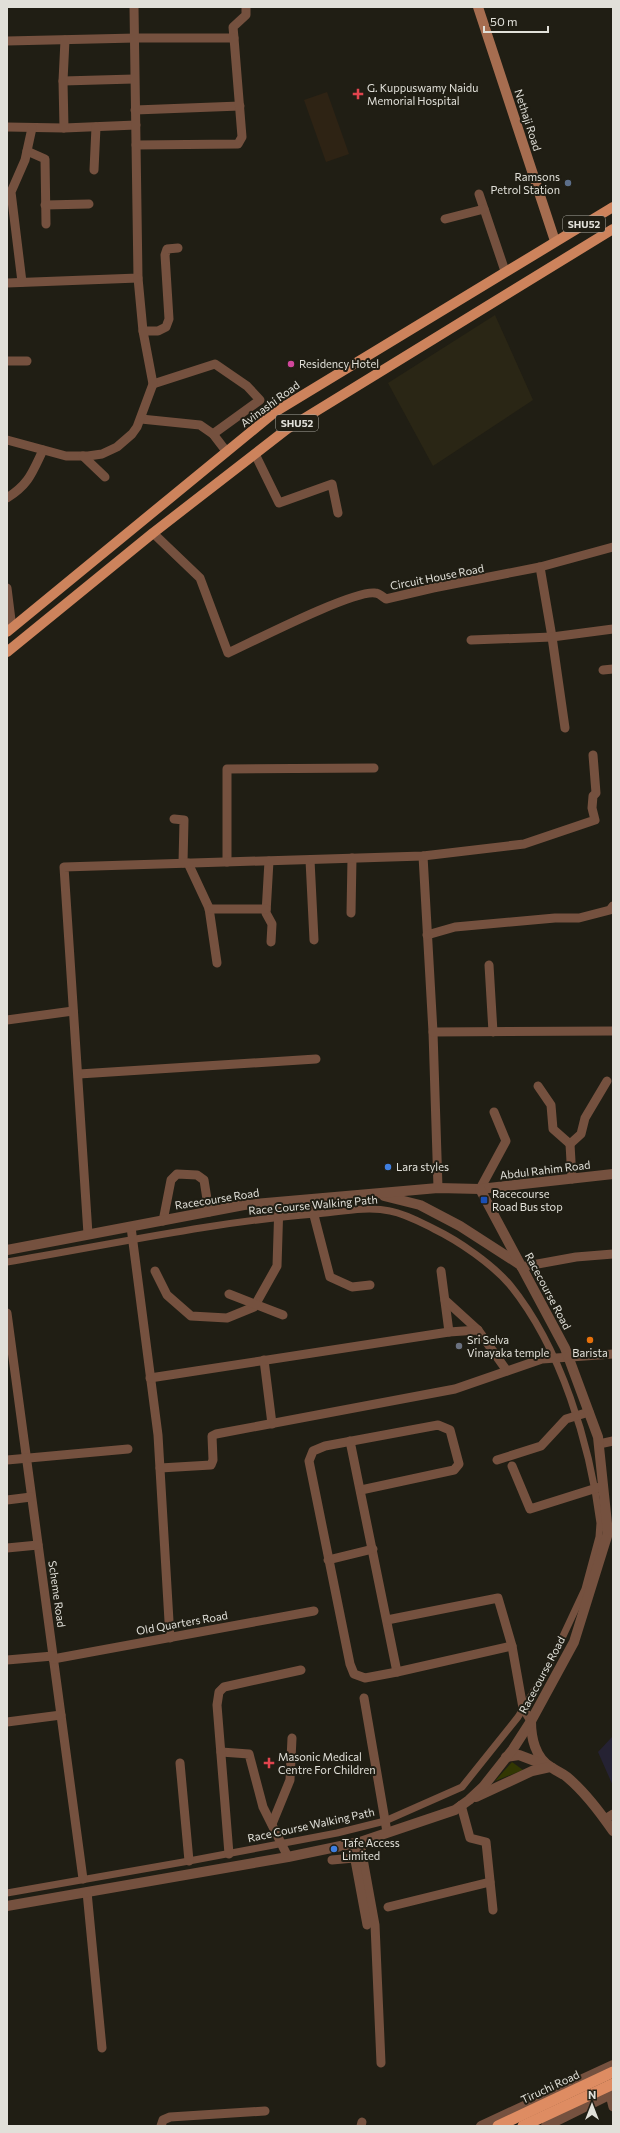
<svg xmlns="http://www.w3.org/2000/svg" width="620" height="2133" font-family="Commissioner,sans-serif">
	<rect width="100%" height="100%" fill="#201e14"/>
	<polygon fill="#2a2615" points="495,315 533,400 433,466 388,383"/>
	<polygon fill="#252233" points="613,1727 613,1786 598,1752 612,1737"/>
	<polygon fill="#2e2314" points="327,92 349,154 326,162 304,100"/>
	<polygon fill="#323702" points="512,1762 523,1770 495,1781"/>
	<g fill="none" stroke-linecap="round" stroke-linejoin="round">
		<path stroke="#75513f" stroke-width="7" d="M7,1262C109,1245 212,1222 315,1214C339,1212 367,1206 390,1211C406,1214 420,1222 434,1229C459,1241 492,1264 510,1285C561,1348 590,1444 600,1523L599,1537L585,1589L549,1666L518,1717L462,1787L385,1821L337,1833L189,1861L7,1893"/>
		<g stroke="#75513f" stroke-width="9">
			<polyline points="7,41 136,38 234,38 233,27 246,15 246,7"/>
			<polyline points="63,81 134,79"/>
			<polyline points="135,110 240,106"/>
			<polyline points="7,127 64,128 136,125"/>
			<polyline points="64,128 63,81 65,40"/>
			<polyline points="136,145 238,144 242,137 234,38"/>
			<polyline points="27,151 45,159 46,224"/>
			<polyline points="94,170 96,127"/>
			<polyline points="479,194 505,271"/>
			<polyline points="45,205 89,204"/>
			<polyline points="445,219 484,209"/>
			<polyline points="22,282 11,192 25,160 32,128"/>
			<polyline points="7,283 138,278 134,7"/>
			<polyline points="143,331 158,331 166,327 169,319 165,255 167,249 178,248"/>
			<polyline points="7,361 27,361"/>
			<polyline points="153,384 215,364 247,386 260,400 213,434"/>
			<polyline points="141,419 200,425 213,434 226,451"/>
			<polyline points="7,440 66,456 88,456 102,454 117,447 132,434 137,427 153,384 143,331 138,278"/>
			<polyline points="255,454 279,503 332,484 338,513"/>
			<polyline points="83,456 105,477"/>
			<path d="M7,498C29,484 32,473 43,450"/>
			<path d="M153,533L200,578L228,653C254,641 353,590 375,593C379,593 383,597 386,599L433,588L540,567L613,547"/>
			<polyline points="7,588 12,628"/>
			<polyline points="471,640 552,637 540,567"/>
			<polyline points="603,670 613,669"/>
			<polyline points="565,728 552,637 613,629"/>
			<polyline points="174,819 184,820 183,863"/>
			<polyline points="423,856 433,1032 438,1188"/>
			<polyline points="310,860 314,940"/>
			<polyline points="269,861 266,913 272,924 271,942"/>
			<polyline points="227,862 227,769 374,768"/>
			<polyline points="188,863 209,908 217,963"/>
			<polyline points="209,909 266,909"/>
			<polyline points="351,913 352,858"/>
			<polyline points="427,935 455,927 555,918 579,918 610,910 613,906"/>
			<polyline points="489,965 493,1032"/>
			<polyline points="7,1020 73,1011"/>
			<polyline points="433,1032 613,1031"/>
			<polyline points="79,1074 316,1059"/>
			<polyline points="538,1086 551,1105 553,1129 570,1144 581,1134 585,1118 607,1081"/>
			<polyline points="570,1144 572,1179"/>
			<polyline points="480,1189 506,1141 494,1112"/>
			<polyline points="310,1200 330,1277 352,1287 370,1285"/>
			<polyline points="163,1221 171,1180 177,1174 197,1175 204,1180 209,1212"/>
			<polyline points="131,1227 158,1435 170,1638"/>
			<polyline points="88,1234 64,867 423,856 524,844 595,820 592,808 593,796 596,793 593,755"/>
			<polyline points="521,1267 576,1257 613,1254"/>
			<polyline points="155,1271 167,1295 191,1316 227,1318 254,1307 277,1266 279,1203"/>
			<polyline points="441,1271 449,1332"/>
			<polyline points="229,1294 283,1315"/>
			<polyline points="445,1300 478,1330 507,1371"/>
			<polyline points="7,1313 83,1879"/>
			<polyline points="264,1360 272,1424"/>
			<polyline points="150,1378 449,1332 478,1330"/>
			<polyline points="350,1441 397,1672"/>
			<polyline points="599,1444 613,1441"/>
			<polyline points="7,1460 128,1449"/>
			<polyline points="497,1460 541,1446 566,1419 589,1412"/>
			<polyline points="512,1466 530,1509 603,1486"/>
			<polyline points="160,1468 211,1465 213,1460 212,1436 216,1434 455,1389 542,1359 613,1354"/>
			<polyline points="361,1490 454,1470 459,1464 450,1430 438,1425 325,1446 313,1451 309,1461 350,1664 354,1674 365,1678 397,1672 512,1646"/>
			<polyline points="7,1500 31,1497"/>
			<polyline points="7,1548 38,1545"/>
			<polyline points="328,1560 373,1549"/>
			<polyline points="387,1620 498,1598 512,1646 523,1708 531,1721"/>
			<polyline points="53,1659 314,1611"/>
			<polyline points="7,1660 53,1656"/>
			<polyline points="364,1698 387,1832"/>
			<polyline points="7,1722 61,1715"/>
			<polyline points="221,1752 249,1754 263,1807 288,1857"/>
			<polyline points="180,1763 189,1861"/>
			<polyline points="461,1805 470,1838 486,1842 493,1910"/>
			<polyline points="605,1819 613,1814"/>
			<polyline points="272,1824 290,1780 292,1738"/>
			<polyline points="360,1842 375,1925 381,2063"/>
			<polyline points="352,1844 367,1925"/>
			<polyline points="229,1854 217,1705 219,1692 224,1687 301,1670"/>
			<polyline points="332,1860 354,1858"/>
			<polyline points="87,1892 102,2048"/>
			<polyline points="388,1907 490,1882"/>
			<polyline points="610,2095 613,2107"/>
			<polyline points="161,2126 163,2120 170,2117 265,2111"/>
			<polyline points="361,2126 362,2122"/>
		</g>
		<g stroke="#75513f" stroke-width="10">
			<polyline points="384,1196 420,1205 460,1226 519,1264"/>
			<polyline points="7,1250 244,1205 438,1188 480,1189 613,1174"/>
			<path d="M531,1721C531,1737 535,1758 551,1767C556,1771 562,1773 567,1777C585,1792 600,1812 613,1831"/>
			<polyline points="506,1757 519,1755 548,1766"/>
			<polyline points="476,1797 532,1771 550,1767"/>
			<polyline points="7,1906 288,1857 360,1842 455,1810 469,1800 483,1787 513,1749 531,1721 574,1642 608,1533 598,1437 565,1348 480,1189"/>
			<polyline points="481,2126 613,2065"/>
			<polyline points="546,2126 613,2093"/>
		</g>
		<polyline stroke="#a66d50" stroke-width="10" points="478,7 555,241"/>
		<g stroke="#cd835c" stroke-width="10">
			<polyline points="7,632 275,412 613,207"/>
			<polyline points="7,652 153,533 287,429 613,229"/>
		</g>
		<g stroke="#de8c62" stroke-width="11">
			<polyline points="498,2126 613,2072"/>
			<polyline points="523,2126 613,2084"/>
		</g>
	</g>
	<g fill="#e0444e" stroke="#201e14" stroke-width="1.5">
		<path d="M356 88h4v4h4v4h-4v4h-4v-4h-4v-4h4z"/>
		<path d="M267 1757h4v4h4v4h-4v4h-4v-4h-4v-4h4z"/>
	</g>
	<circle fill="#5c6f8a" stroke="#201e14" stroke-width="1.5" cx="568" cy="183" r="4"/>
	<circle fill="#d1479c" stroke="#201e14" stroke-width="1.5" cx="291" cy="364" r="4"/>
	<g fill="#3f7fe0" stroke="#201e14" stroke-width="1.5">
		<circle cx="388" cy="1167" r="4"/>
		<circle cx="334" cy="1849" r="4"/>
	</g>
	<rect fill="#1a4fb4" stroke="#201e14" stroke-width="1.5" x="480" y="1196" width="8" height="8" rx="2"/>
	<circle fill="#e8710a" stroke="#201e14" stroke-width="1.5" cx="590" cy="1340" r="4"/>
	<circle fill="#6b7280" stroke="#201e14" stroke-width="1.5" cx="459" cy="1346" r="4"/>
	<g text-anchor="middle" stroke-width="4" stroke-linejoin="round" paint-order="stroke">
		<g fill="#201e14" stroke="#a7a69e" stroke-width="1">
			<rect x="563" y="216" width="42" height="16" rx="3"/>
			<rect x="276" y="415" width="42" height="16" rx="3"/>
		</g>
		<g font-size="10" font-weight="bold" fill="#e1e0d9">
			<text x="584" y="228">SHU52</text>
			<text x="297" y="427">SHU52</text>
		</g>
		<g font-size="11" fill="#e1e0d9" stroke="#201e14" text-anchor="start">
			<text x="367" y="92">G. Kuppuswamy Naidu<tspan x="367" dy="13">Memorial Hospital</tspan></text>
			<text x="560" y="181" text-anchor="end">Ramsons<tspan x="560" dy="13">Petrol Station</tspan></text>
			<text x="299" y="368">Residency Hotel</text>
			<text x="396" y="1171">Lara styles</text>
			<text x="492" y="1198">Racecourse<tspan x="492" dy="13">Road Bus stop</tspan></text>
			<text x="467" y="1344">Sri Selva<tspan x="467" dy="13">Vinayaka temple</tspan></text>
			<text x="590" y="1357" text-anchor="middle">Barista</text>
			<text x="278" y="1761">Masonic Medical<tspan x="278" dy="13">Centre For Children</tspan></text>
			<text x="342" y="1847">Tafe Access<tspan x="342" dy="13">Limited</tspan></text>
		</g>
		<g font-size="11" fill="#e1e0d9" stroke="#201e14">
			<text transform="translate(528 120) rotate(72)" y="4">Nethaji Road</text>
			<text transform="translate(270 404) rotate(-36)" y="4">Avinashi Road</text>
			<text transform="translate(437 577) rotate(-11)" y="4">Circuit House Road</text>
			<text transform="translate(545 1170) rotate(-7)" y="4">Abdul Rahim Road</text>
			<text transform="translate(217 1199) rotate(-9)" y="4">Racecourse Road</text>
			<text transform="translate(313 1205) rotate(-5)" y="4">Race Course Walking Path</text>
			<text transform="translate(548 1291) rotate(62)" y="4">Racecourse Road</text>
			<text transform="translate(57 1594) rotate(82)" y="4">Scheme Road</text>
			<text transform="translate(182 1623) rotate(-10)" y="4">Old Quarters Road</text>
			<text transform="translate(542 1675) rotate(-62)" y="4">Racecourse Road</text>
			<text transform="translate(311 1825) rotate(-12)" y="4">Race Course Walking Path</text>
			<text transform="translate(550 2087) rotate(-25)" y="4">Tiruchi Road</text>
		</g>
	</g>
	<rect width="620" height="2133" fill="none" stroke="#e1e0d9" stroke-width="16"/>
	<g transform="translate(592 2105)" stroke="#201e14" stroke-width="3" paint-order="stroke">
	<path d="M0-3L7 15L0 10L-7 15Z" fill="#e1e0d9"/>
	<text y="-6" font-size="11" font-weight="bold" text-anchor="middle" fill="#e1e0d9">N</text>
	</g>
	<path d="M484 26v6h64v-6" fill="none" stroke="#e1e0d9" stroke-width="2"/>
	<text x="490" y="26" font-size="12" fill="#e1e0d9" stroke="#201e14" stroke-width="3" paint-order="stroke">50 m</text>
</svg>
